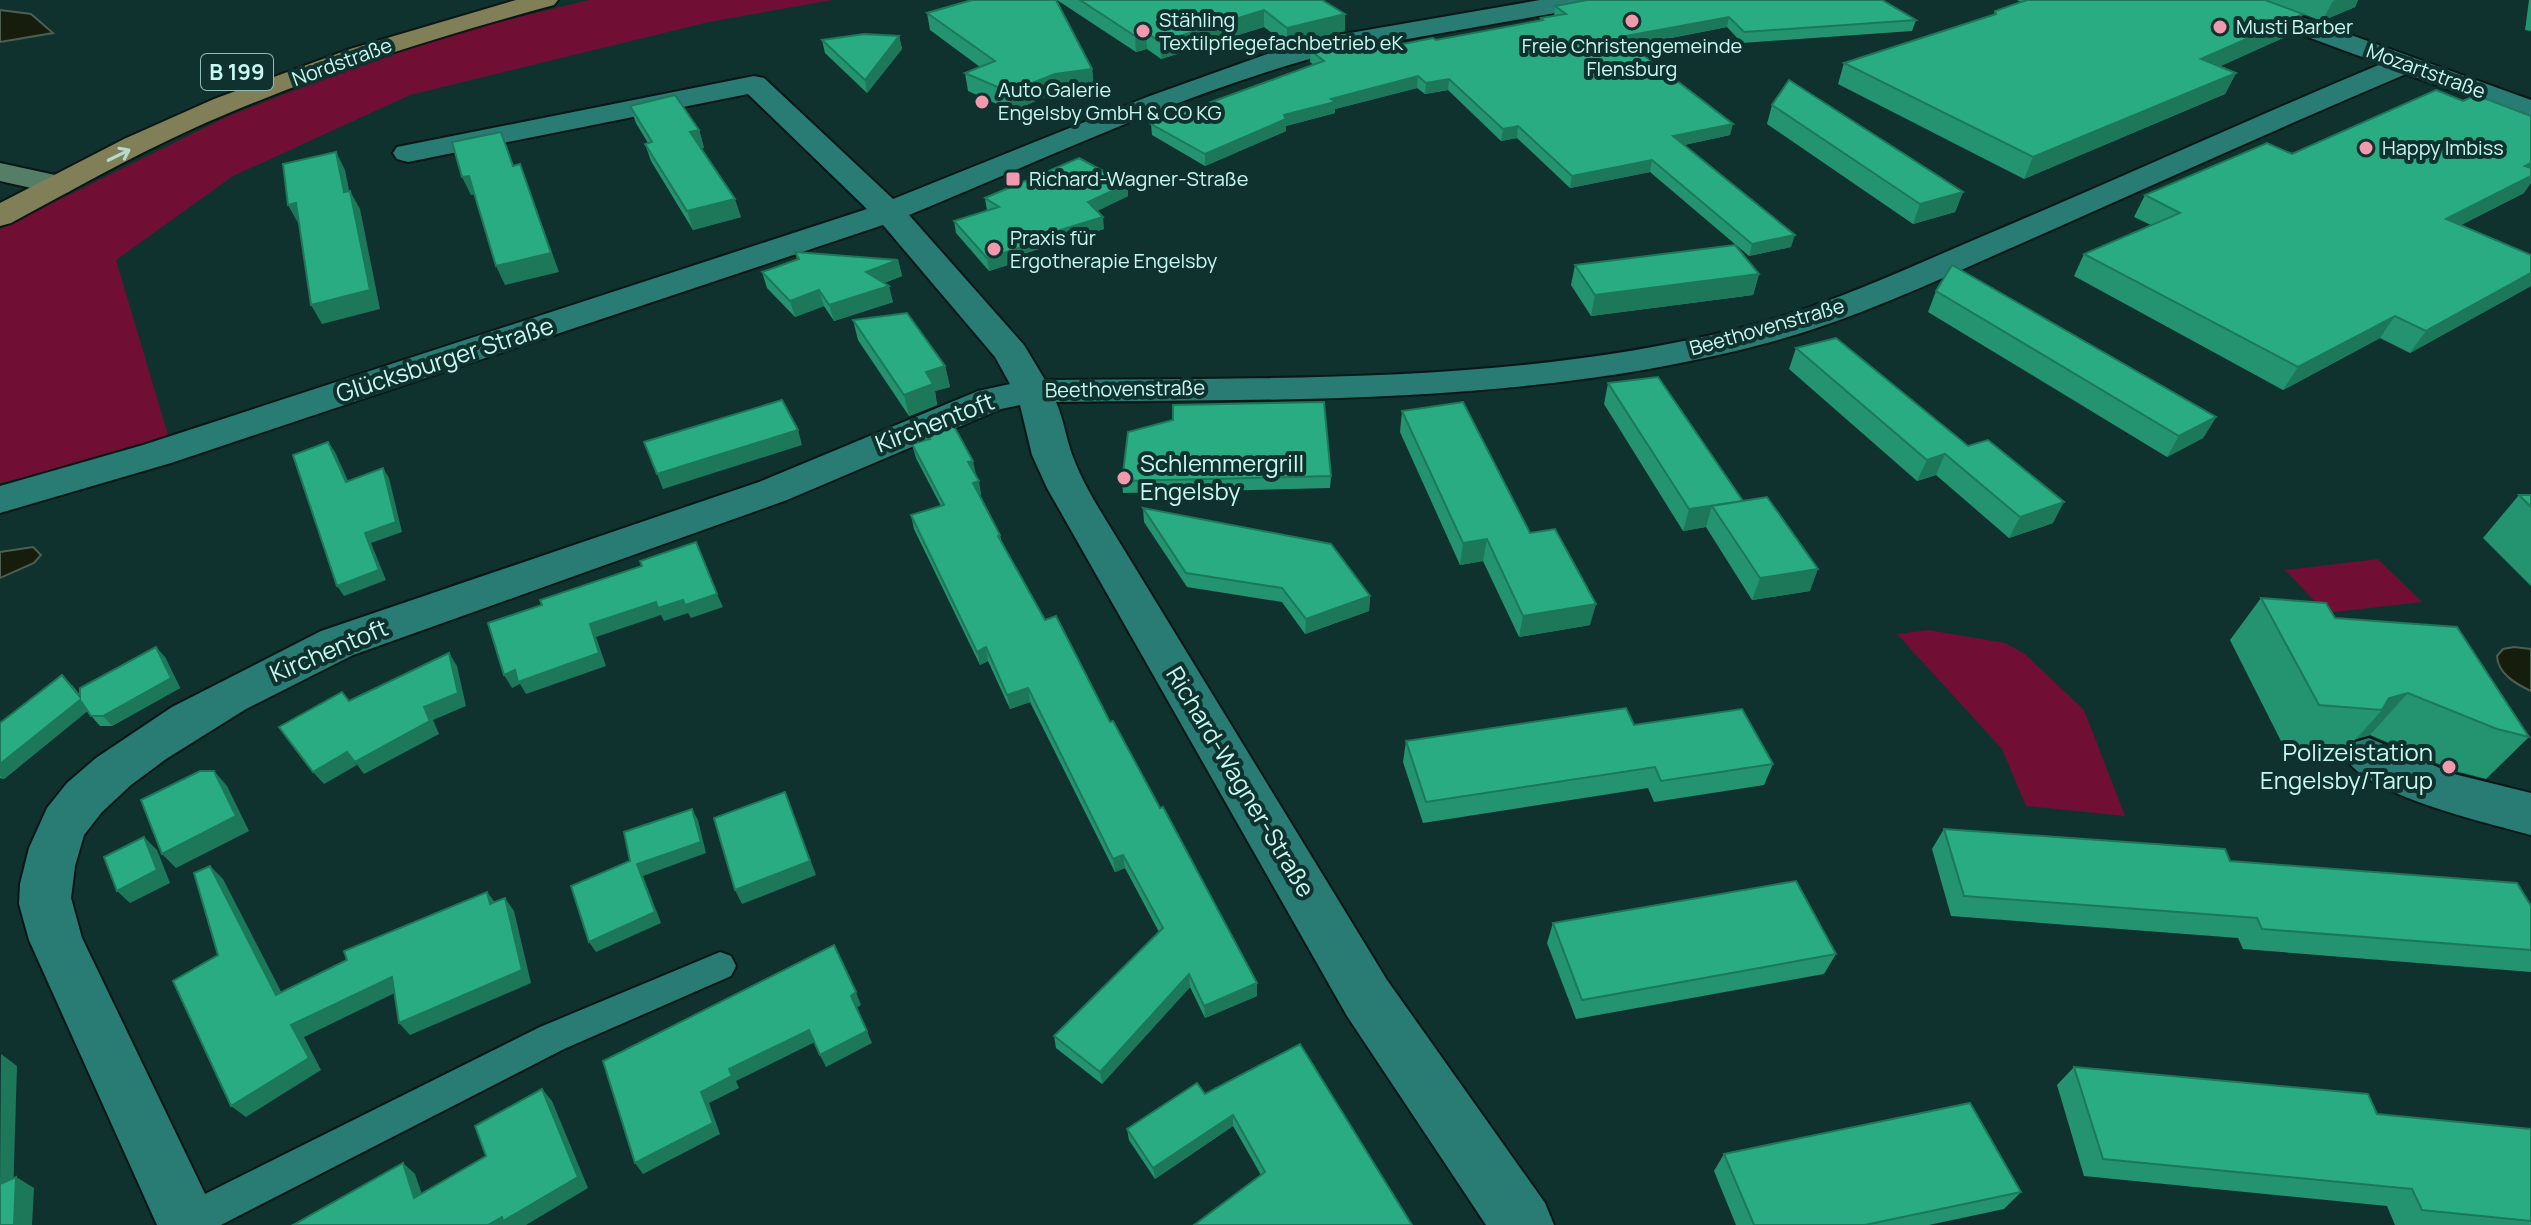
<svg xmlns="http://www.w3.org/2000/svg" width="2531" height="1225" font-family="Manrope,sans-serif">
	<rect width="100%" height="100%" fill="#10322f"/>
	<g fill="#700f33">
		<polygon points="589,0 832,0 709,22 410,95 233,176 116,260 168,435 88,462 0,483 0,229 226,117 346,70 457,32"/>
		<polygon points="2378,559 2422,602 2326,613 2285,570"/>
		<polygon points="1928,630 2005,643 2025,654 2084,710 2125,816 2026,806 2002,749 1897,634"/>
	</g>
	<g fill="#171d0c" stroke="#4c5f51" stroke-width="2">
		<polygon points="0,10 31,14 53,33 0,42"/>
		<polygon points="33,547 41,555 34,563 0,578 0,552"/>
		<path d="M2514,647L2531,649V691C2516,684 2498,674 2497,656L2503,649Z"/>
	</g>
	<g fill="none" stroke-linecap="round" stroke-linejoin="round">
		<g stroke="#091715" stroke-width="4">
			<polygon id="lane" points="720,952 731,956 736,966 731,976 564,1049 221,1225 171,1225 175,1209 540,1027"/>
		</g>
		<g stroke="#091715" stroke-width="4">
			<g id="street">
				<path d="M1540,0H1597L1593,5L1584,8L1339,51C1191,89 1050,157 909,215L1024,345L1045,380C1276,377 1515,385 1741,328C1825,307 1903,270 1983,236C2116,180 2247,120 2381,64L2221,5L2217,0H2254L2531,100V119L2406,74C2271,131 2138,192 2004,251C1927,285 1849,321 1767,343C1536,405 1293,399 1056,402C1064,420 1066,439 1073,457C1085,489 1105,518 1123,548L1387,980L1545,1203L1554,1225H1486L1347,1016L1047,488L1032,455L1020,405L1001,409L787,500L353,655L246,709L166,759L131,785L102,812L84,835L75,866L71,898L82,938L220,1225H157L29,940L19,904L20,884L29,848L47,808L67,783L96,758L172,707L321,631L759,482L978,391L1010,384L995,357L883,225L171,463L0,513V486L143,445L867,209L748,94L408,162L397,159L393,153L397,147L754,76L764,78L893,199L1147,97L1281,49L1338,35Z"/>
				<path d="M2369,738L2454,774L2531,793V835C2488,823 2365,795 2345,757L2352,743Z"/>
			</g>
		</g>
		<g stroke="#091715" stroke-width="4">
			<polygon id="secondary" points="0,163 69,178 73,185 69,192 58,194 0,181"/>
		</g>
		<g stroke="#091715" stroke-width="4">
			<path id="primary" d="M516,0H558L554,5C430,39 307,77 190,130C129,158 70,191 11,223L0,226V203L124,139L214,99L350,49Z"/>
		</g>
		<use href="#lane" fill="#297c74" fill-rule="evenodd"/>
		<use href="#street" fill="#297c74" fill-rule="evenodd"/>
		<use href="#secondary" fill="#547e66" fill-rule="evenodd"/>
		<use href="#primary" fill="#807f57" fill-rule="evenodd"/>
	</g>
	<g fill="#23946f">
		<polygon points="1057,0 1322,0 1345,14 1345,31 1287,44 1264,27 1161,59 1147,49 1136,52"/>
		<polygon points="2017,0 2358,0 2355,7 2322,21 2303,14 2292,34 2220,66 2236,73 2225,94 2024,179 1838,84 1844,63 1994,15 1995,11 2021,2"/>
		<polygon points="2529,0 2531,0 2531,31 2525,30"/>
		<polygon points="1555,6 1916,20 1912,31 1742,43 1727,27 1631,46 1730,135 1684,145 1791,247 1749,256 1650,172 1570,188 1517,138 1501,141 1448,90 1425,94 1417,88 1335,109 1335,113 1286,126 1286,131 1205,166 1152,135 1151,124 1314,65 1310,62 1311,51 1388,47 1436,40 1540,20 1541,18 1554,16"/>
		<polygon points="927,13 1092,69 1094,87 1057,92 1012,111 968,91 965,73 980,67 930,30"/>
		<polygon points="899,36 902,49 867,93 825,53 822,40"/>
		<polygon points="1772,105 1963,192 1955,212 1913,224 1767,124"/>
		<polygon points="630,106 699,130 704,148 701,148 741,217 693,230 651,161 645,144 648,143 636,123"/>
		<polygon points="2292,154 2524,193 2461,225 2531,255 2531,286 2410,353 2380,338 2283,390 2074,276 2084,254 2151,225 2134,217 2145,195"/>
		<polygon points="1127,184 1128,196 1097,211 1104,229 1026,253 1027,259 989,271 956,233 954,221 987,211 985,198"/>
		<polygon points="795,252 898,260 902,276 884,283 893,302 834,321 824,306 795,317 767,288 762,272 797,259"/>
		<polygon points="1575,265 1759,274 1753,295 1591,316 1571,285"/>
		<polygon points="1936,291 2216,417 2203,438 2167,457 1928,312"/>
		<polygon points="853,320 945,366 950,387 935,391 937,405 909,416 858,340"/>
		<polygon points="1796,348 2053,523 2009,538 1936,475 1917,481 1789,369"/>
		<polygon points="1608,383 1743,501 1810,591 1752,600 1706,527 1683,531 1604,404"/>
		<polygon points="1402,411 1590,625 1519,637 1483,561 1460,565 1400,432"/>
		<polygon points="1173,420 1331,476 1330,488 1123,493 1122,481"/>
		<polygon points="924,430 975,475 981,494 980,495 1000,535 1002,544 1045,620 1110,722 1257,996 1205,1018 1190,987 1102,1084 1056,1048 1054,1036 1159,932 1125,868 1115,872 1030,702 1010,709 988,661 980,665 914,529 911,515 941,506 916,458 912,444 926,440"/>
		<polygon points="2519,495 2531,495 2531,586 2483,538"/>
		<polygon points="1143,508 1370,596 1369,611 1305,634 1282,602 1187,587 1144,522"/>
		<polygon points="2261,598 2335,618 2529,737 2486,779 2455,771 2370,735 2356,739 2344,752 2284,747 2230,640"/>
		<polygon points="165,657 180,688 112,726 100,726 87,711 4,779 0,778 0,723 72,685 80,695"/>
		<polygon points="1634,725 1773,764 1764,785 1654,802 1648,788 1423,823 1403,762 1406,741"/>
		<polygon points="1944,829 2230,861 2531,906 2531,972 2243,949 2238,938 1951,916 1932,849"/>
		<polygon points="1553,923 1836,954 1824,974 1576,1019 1547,943"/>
		<polygon points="2074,1067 2377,1114 2531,1129 2531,1225 2395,1225 2387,1206 2084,1176 2057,1085"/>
		<polygon points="1205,1094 1412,1225 1261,1175 1233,1126 1155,1179 1129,1140 1127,1129"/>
		<polygon points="1724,1154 2021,1192 2004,1209 1929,1225 1736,1225 1714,1171"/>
	</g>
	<g fill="#1d785a">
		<polygon points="2335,0 2358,0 2355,7 2322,21 2333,1"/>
		<polygon points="1264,10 1264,27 1161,59 1160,42"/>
		<polygon points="1345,14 1345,31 1287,44 1287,28"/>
		<polygon points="2303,14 2292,34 2190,80 2201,59"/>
		<polygon points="1729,17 1727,27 1618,48 1620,37"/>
		<polygon points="1146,32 1147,49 1136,52 1135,36"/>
		<polygon points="899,36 902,49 867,93 865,80"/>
		<polygon points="1092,69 1094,87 1057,92 1012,111 1009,92 1055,74"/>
		<polygon points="2236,73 2225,94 2024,179 2033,157"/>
		<polygon points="1418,76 1417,88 1335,109 1335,113 1286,126 1286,131 1205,166 1205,154 1284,115 1331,99"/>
		<polygon points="1449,79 1448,90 1425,94 1426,83"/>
		<polygon points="1733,124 1730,135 1670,148 1673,136"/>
		<polygon points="1518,126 1517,138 1501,141 1503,129"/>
		<polygon points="699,130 704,148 696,150 690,132"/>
		<polygon points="336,152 345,170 353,210 344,192"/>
		<polygon points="1652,160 1650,172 1570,188 1572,176"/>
		<polygon points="2531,163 2531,183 2524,193 2431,240 2446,219"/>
		<polygon points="520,164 559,272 505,285 496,266"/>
		<polygon points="469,176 477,194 471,195 462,177"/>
		<polygon points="1127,184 1128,196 1089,215 1088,202"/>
		<polygon points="350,191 360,209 380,309 322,324 311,305"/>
		<polygon points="1963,192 1955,212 1913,224 1920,204"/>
		<polygon points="735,199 741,217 693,230 687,211"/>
		<polygon points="296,203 298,223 288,205"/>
		<polygon points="1103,217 1104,229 1026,253 1027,259 989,271 987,258 1021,242"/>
		<polygon points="1795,235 1791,247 1749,256 1752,244"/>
		<polygon points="898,260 902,276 870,288 866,272"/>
		<polygon points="2531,273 2531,286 2410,353 2426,331"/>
		<polygon points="1759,274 1753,295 1591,316 1595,295"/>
		<polygon points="889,286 893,302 834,321 829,305"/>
		<polygon points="819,290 824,306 795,317 790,301"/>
		<polygon points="2395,316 2380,338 2283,390 2298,367"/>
		<polygon points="945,366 950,387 935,391 937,405 909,416 904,395 926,372"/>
		<polygon points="2216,417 2203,438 2167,457 2179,436"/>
		<polygon points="798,430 802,445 663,489 657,474"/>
		<polygon points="328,442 335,452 353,492 346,482"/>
		<polygon points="1945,454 1936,475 1917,481 1927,460"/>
		<polygon points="973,461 976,475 968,462"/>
		<polygon points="383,468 389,478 402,532 371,543 386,580 344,596 337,586 365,533"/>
		<polygon points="979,481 981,494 976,497 973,483"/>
		<polygon points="1743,501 1712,506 1706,527 1683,531 1689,509"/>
		<polygon points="2064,502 2053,523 2009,538 2020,517"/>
		<polygon points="1487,539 1483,561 1460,565 1463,543"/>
		<polygon points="1818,569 1810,591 1752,600 1760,578"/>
		<polygon points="717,594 723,607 691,618 688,613 664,621 661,615 596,637 606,666 526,694 520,684 512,688 504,675 515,670 590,624 656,602 683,600"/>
		<polygon points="1370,596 1369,611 1305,634 1306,619"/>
		<polygon points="1596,604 1590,625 1519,637 1523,616"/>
		<polygon points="156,647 165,657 180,688 112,726 103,716"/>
		<polygon points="986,647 988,661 980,665 977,652"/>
		<polygon points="449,653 457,666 466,706 433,720 439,734 364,774 355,762 424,707"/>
		<polygon points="1028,688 1030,702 1010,709 1007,695"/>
		<polygon points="2408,693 2370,735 2356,739 2382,710 2389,698"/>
		<polygon points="80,700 89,710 4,779 0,776 0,764"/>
		<polygon points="347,752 357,765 324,784 313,772"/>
		<polygon points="214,771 227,786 249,831 176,868 162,854"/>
		<polygon points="785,792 816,875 742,904 735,890"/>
		<polygon points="692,809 698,820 706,853 643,876 661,923 596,952 589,942 637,864"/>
		<polygon points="144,837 157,850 170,883 130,903 117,891"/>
		<polygon points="1123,855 1125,868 1115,872 1113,859"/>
		<polygon points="210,866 223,879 289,1007 276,995"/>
		<polygon points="487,892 497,905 490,904"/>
		<polygon points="505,898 514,911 531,983 410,1035 399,1023"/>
		<polygon points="1189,974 1190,987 1102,1084 1100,1072"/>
		<polygon points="392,977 403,989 304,1037 321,1070 246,1117 231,1106 291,1025"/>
		<polygon points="1257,983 1257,996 1205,1018 1204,1006"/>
		<polygon points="856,992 861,1005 856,1008 851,996"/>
		<polygon points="809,1030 815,1042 736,1081 739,1088 709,1103 720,1134 643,1174 635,1163 701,1092 729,1069"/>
		<polygon points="867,1031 872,1043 826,1067 820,1055"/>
		<polygon points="1,1054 17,1066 13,1197 0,1189"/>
		<polygon points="542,1089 552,1101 588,1188 526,1225 488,1225"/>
		<polygon points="1233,1115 1233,1126 1155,1179 1153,1168"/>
		<polygon points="403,1163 415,1174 427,1209 414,1198"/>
		<polygon points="16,1177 34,1188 32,1225 14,1225"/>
	</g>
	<g fill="#29ac81" stroke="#1d785a" stroke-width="2">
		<polygon points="972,0 1056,0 1092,69 1055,74 1009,92 965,73 995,61 927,13"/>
		<polygon points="1080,0 1322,0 1345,14 1287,28 1264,10 1160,42 1146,32 1135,36"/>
		<polygon points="1587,0 1882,0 1916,20 1744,32 1729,17 1620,37 1733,124 1673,136 1795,235 1752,244 1652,160 1572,176 1518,126 1503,129 1449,79 1426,83 1418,76 1331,99 1335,102 1284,115 1286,119 1205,154 1151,124 1324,61 1311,51 1373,37 1388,47 1433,38 1436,40 1543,20 1541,18 1566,14 1555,6"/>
		<polygon points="2027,0 2265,0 2303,14 2201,59 2236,73 2033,157 1844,63 1996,14 1995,11"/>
		<polygon points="864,34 899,36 865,80 822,40"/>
		<polygon points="1789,80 1963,192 1920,204 1772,105"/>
		<polygon points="2436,90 2463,101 2476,95 2531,116 2531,163 2525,166 2531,168 2531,176 2446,219 2531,255 2531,273 2426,331 2395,316 2298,367 2084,254 2180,213 2145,195 2267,143 2292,154"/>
		<polygon points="675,95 699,130 690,132 735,199 687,211 645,144 652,142 630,106"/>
		<polygon points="501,132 513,166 520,164 551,253 496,266 469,176 462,177 452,142"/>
		<polygon points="336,152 344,192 350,191 370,290 311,305 296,203 288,205 283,164"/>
		<polygon points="1079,158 1127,184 1088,202 1103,217 1021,242 1025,246 987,258 954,221 999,207 985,198"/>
		<polygon points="1735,245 1759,274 1595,295 1575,265"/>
		<polygon points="795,252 898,260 866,272 889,286 829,305 819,290 790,301 762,272 799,259"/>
		<polygon points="1952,265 2216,417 2179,436 1936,291"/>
		<polygon points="907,313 945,366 926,372 933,384 904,395 853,320"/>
		<polygon points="1836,338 1968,446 1988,440 2064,502 2020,517 1945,454 1927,460 1796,348"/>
		<polygon points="1658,377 1743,501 1689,509 1608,383"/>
		<polygon points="782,400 798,430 657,474 644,442"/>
		<polygon points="1324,402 1331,476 1122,481 1128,432 1173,420 1173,405"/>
		<polygon points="1463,402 1530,533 1555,529 1596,604 1523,616 1487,539 1463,543 1402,411"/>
		<polygon points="950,419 973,461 968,462 979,481 973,483 1000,535 998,536 1045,620 1056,616 1110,722 1113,721 1160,808 1163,807 1257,983 1204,1006 1189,974 1100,1072 1054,1036 1163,928 1123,855 1113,859 1028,688 1007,695 986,647 977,652 911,515 944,505 912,444 930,439 924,430"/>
		<polygon points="328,442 346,482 383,468 396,522 365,533 379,570 337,586 293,455"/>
		<polygon points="2519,495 2531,495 2531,507"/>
		<polygon points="1767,497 1818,569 1760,578 1712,506"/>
		<polygon points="1143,508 1331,544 1370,596 1306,619 1282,588 1186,573"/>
		<polygon points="696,542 717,594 685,605 683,600 658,608 656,602 590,624 599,653 518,682 515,670 504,675 488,623 542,605 540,600 642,566 640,561"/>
		<polygon points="2261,598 2326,603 2335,618 2457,627 2529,737 2497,729 2408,693 2389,698 2382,710 2319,705"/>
		<polygon points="156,647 171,678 103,716 91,716 80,700 0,764 0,723 62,675 80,697 80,688"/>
		<polygon points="449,653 458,693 424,707 430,721 355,762 347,752 313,772 279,727 342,692 349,701"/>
		<polygon points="1626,708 1634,725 1742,709 1773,764 1661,781 1655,767 1426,802 1406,741"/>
		<polygon points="200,771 214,771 236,816 162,854 141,800"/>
		<polygon points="785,792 810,861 735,890 714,818"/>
		<polygon points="692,809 701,842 637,864 655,912 589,942 571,886 630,861 624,832"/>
		<polygon points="1944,829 2225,849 2230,861 2517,883 2531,906 2531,950 2262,929 2257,918 1964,896"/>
		<polygon points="144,837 157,870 117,891 104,857"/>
		<polygon points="210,866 276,995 347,960 344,951 487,892 490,904 505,898 522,970 399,1023 392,977 291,1025 309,1058 231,1106 173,981 218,955 194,873"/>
		<polygon points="1796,881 1836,954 1582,1000 1553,923"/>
		<polygon points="834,945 856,992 851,996 867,1031 820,1055 809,1030 729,1069 732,1076 701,1092 713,1123 635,1163 603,1061"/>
		<polygon points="1300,1044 1412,1225 1194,1225 1265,1172 1233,1115 1153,1168 1127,1129 1197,1083 1205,1094"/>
		<polygon points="2074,1067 2368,1094 2377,1114 2531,1129 2531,1221 2422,1210 2412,1189 2103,1159"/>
		<polygon points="542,1089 578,1177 503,1221 502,1217 488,1225 293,1225 403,1163 414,1198 486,1156 475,1126"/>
		<polygon points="1970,1103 2021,1192 1865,1225 1754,1225 1724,1154"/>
		<polygon points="16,1177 14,1225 0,1225 0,1184"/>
	</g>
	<defs><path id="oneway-shaft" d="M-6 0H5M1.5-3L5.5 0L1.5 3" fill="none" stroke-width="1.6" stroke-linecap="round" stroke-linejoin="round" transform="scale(2)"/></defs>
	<use stroke="#b6dacb" href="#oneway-shaft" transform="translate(119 155) rotate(-26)"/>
	<g fill="#f29aad" stroke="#10322f" stroke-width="3">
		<circle cx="1632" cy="21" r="8"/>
		<circle cx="2220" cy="27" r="8"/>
		<circle cx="1143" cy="31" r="8"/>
		<circle cx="982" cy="102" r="8"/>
		<circle cx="2366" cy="148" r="8"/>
		<rect x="1005" y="171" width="16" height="16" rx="4"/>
		<circle cx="994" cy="249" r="8"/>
		<circle cx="1124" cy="478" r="8"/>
		<circle cx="2449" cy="767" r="8"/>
	</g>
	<g text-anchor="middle" stroke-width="8" stroke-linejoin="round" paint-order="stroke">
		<g font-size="20" fill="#c8f8f2" stroke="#10322f" text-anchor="start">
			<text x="1159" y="27">Stähling<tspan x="1159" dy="23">Textilpflegefachbetrieb eK</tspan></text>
			<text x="2236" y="34">Musti Barber</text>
			<text x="1632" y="53" text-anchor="middle">Freie Christengemeinde<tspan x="1632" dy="23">Flensburg</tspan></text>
			<text x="998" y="97">Auto Galerie<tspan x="998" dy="23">Engelsby GmbH &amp; CO KG</tspan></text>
			<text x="2382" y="155">Happy Imbiss</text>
			<text x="1029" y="186">Richard-Wagner-Straße</text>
			<text x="1010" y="245">Praxis für<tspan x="1010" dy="23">Ergotherapie Engelsby</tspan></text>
		</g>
		<g font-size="20" fill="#c8f8f2" stroke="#10322f">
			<text transform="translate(342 62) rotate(-20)" y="7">Nordstraße</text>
			<text transform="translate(2426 71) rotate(20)" y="7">Mozartstraße</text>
			<text transform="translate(1767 327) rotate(-16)" y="7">Beethovenstraße</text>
			<text transform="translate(1125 389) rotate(-1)" y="7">Beethovenstraße</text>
		</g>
		<rect fill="#10322f" stroke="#91bdb8" stroke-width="2" x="201" y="54" width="72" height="36" rx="6"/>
		<g font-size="22" font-weight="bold" fill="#c8f8f2">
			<text x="237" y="80">B 199</text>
		</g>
		<g font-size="24" fill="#c8f8f2" stroke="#10322f">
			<text transform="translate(445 360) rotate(-18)" y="8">Glücksburger Straße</text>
			<text transform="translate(935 423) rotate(-21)" y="8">Kirchentoft</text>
			<text transform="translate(329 651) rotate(-23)" y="8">Kirchentoft</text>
			<text transform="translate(1240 782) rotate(59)" y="8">Richard-Wagner-Straße</text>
		</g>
		<g font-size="24" fill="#c8f8f2" stroke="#10322f" text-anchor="start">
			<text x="1140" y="472">Schlemmergrill<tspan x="1140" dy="28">Engelsby</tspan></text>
			<text x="2433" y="761" text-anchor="end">Polizeistation<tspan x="2433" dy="28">Engelsby/Tarup</tspan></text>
		</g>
	</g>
</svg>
